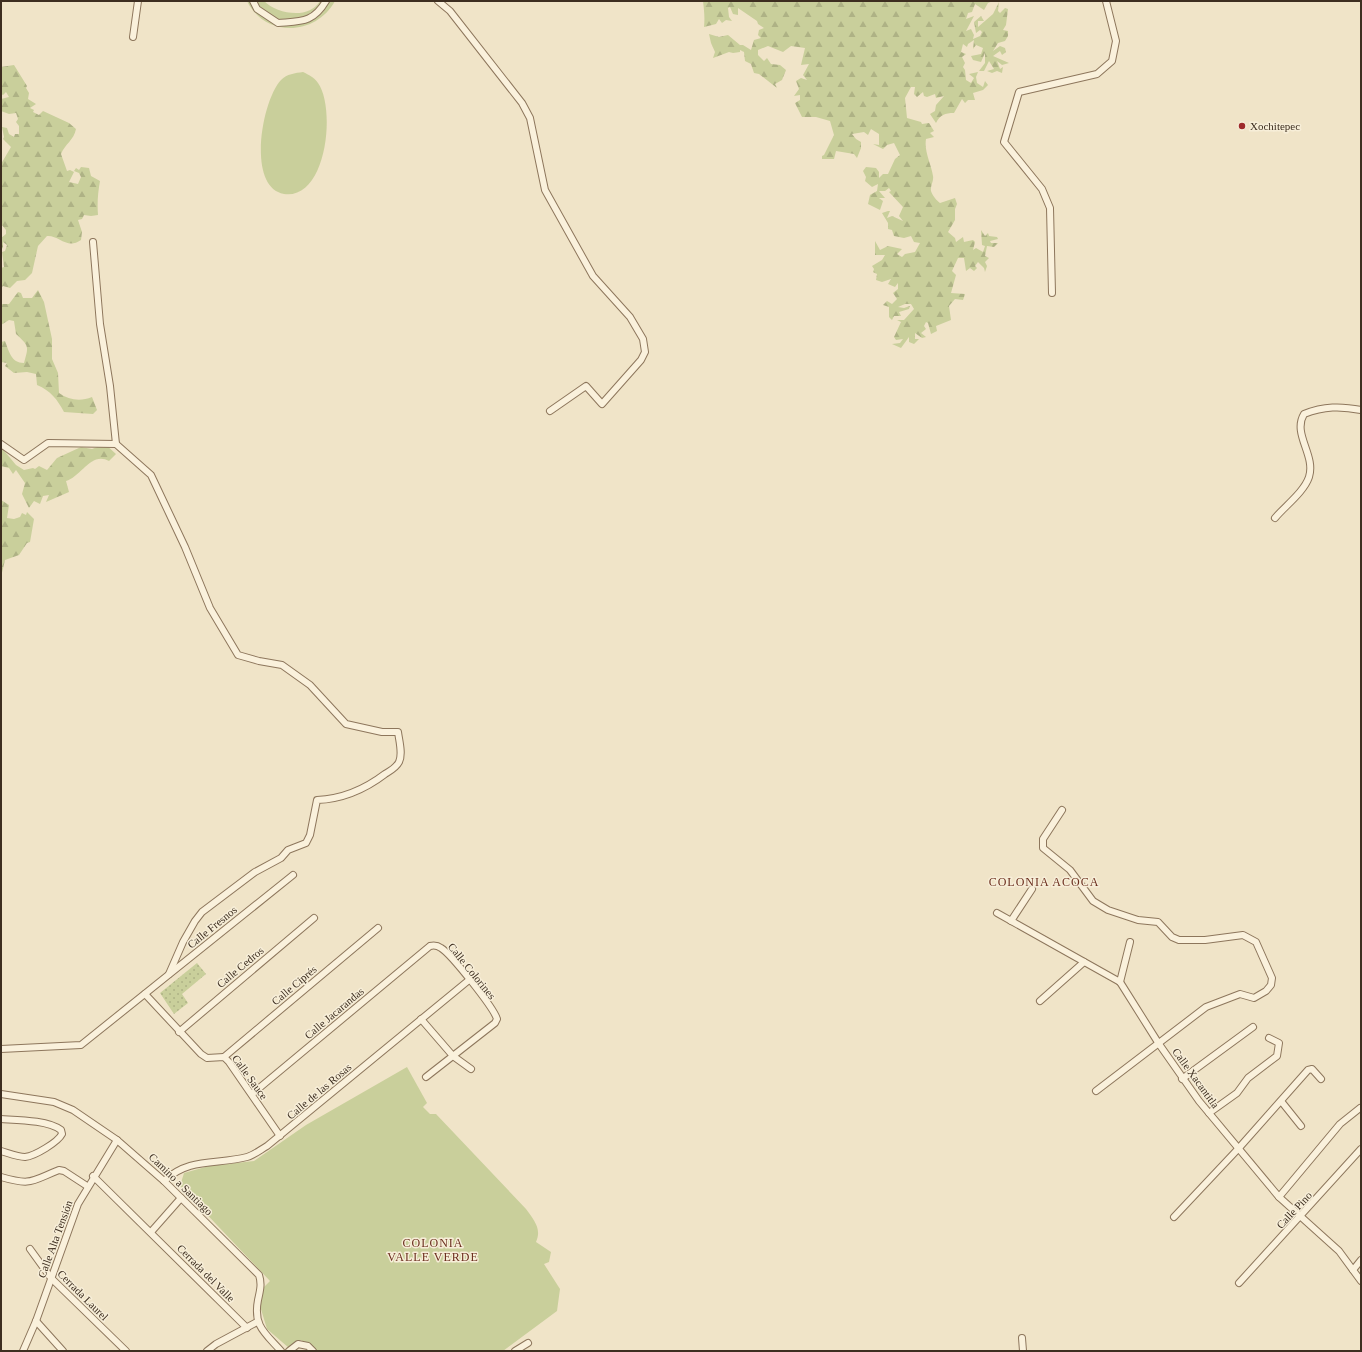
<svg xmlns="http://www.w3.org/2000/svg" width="1362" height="1352" font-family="Georgia,serif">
	<defs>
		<pattern id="forest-firs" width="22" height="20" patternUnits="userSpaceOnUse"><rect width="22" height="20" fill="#c9cf9b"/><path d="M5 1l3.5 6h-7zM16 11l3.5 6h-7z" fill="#aeb285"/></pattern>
		<pattern id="park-dots" width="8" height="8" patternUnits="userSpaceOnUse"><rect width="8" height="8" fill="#c9cf9b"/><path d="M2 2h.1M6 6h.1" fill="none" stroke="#aeb285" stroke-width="1.8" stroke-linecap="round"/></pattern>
	</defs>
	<rect width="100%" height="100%" fill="#f0e4c8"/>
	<g fill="#c9cf9b">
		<path d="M247,1H264C277,14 309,20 320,1H335C316,36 265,38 247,1Z"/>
		<path d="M303,72C309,75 314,77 318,83C336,108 327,200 284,194C246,187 262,100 281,80C287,74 295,73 303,72Z"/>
		<path d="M407,1067L427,1103L423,1107L430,1114H436L526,1209C534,1220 542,1229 536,1242L551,1252L549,1262L544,1264L560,1289L557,1311L503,1351H318L301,1340L289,1348L267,1329L260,1306L263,1288L270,1281L180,1186L184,1173L209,1166L254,1161L306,1125Z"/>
	</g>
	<g fill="url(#forest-firs)">
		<path d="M703,1H993L988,3L984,10L975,4L972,12L968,13L966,19L974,16L966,31L971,29L974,35L973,39L980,36L982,32L980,30L976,33L974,22L981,16L984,21H978V27L993,14L999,2L998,11L1000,13L1005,8L1008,9L1006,25L1003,30L1008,31V36L1005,41L998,43L993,51L1000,46L1005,48L1006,52L1002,55L1000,51L993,56L1009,63L1002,65L997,61L1000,69L1003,67L1002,73L997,71L992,73L987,71L994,69L989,61L984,71H979L985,63V53L981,62L973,60L971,56L981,54L983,48L976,45L973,49L974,40L968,44L967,47L963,44L961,52L966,54L962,57L965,63L963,67L965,70L966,80L971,83L974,78L969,74L978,72L976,77L977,83L983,87L985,81L988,85L983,90L973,93L975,100H968L965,103L962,99L954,113C945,113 940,115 936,123L930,114L935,111L936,105L944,96L936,98L935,94L927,97L924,96L923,92L917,97L914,94L915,87H911L905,98L907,118L921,122L922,124L929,123L934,131L930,133L934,137L926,139C924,152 931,163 933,176C934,181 930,186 931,191C932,195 937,201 940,203L955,198L957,204L955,209V220L948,232L955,238L956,242L963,237L964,242L973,240L975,242L973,250L976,248L983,252L985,246L982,245L981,230L985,236L988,233L989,236L997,237L998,239L990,241L991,243H998L994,247L987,246L985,256L989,258L985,262L987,266L985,272L984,268L978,262L975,266L977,268L974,271L970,268L966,271L964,258H958L952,271L956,275L951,293L965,294L963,300L955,299L949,306L951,320L936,326L937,331L931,334L928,323L926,322L924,326L926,329L921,333L926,337L922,338L915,333V339H919L914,344L909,342V337L901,348L892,344L900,343L903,339L896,340L894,337L901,322L897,320H904L914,309L911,304H905L898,307L904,308L910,306L909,309L899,312L901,316H894L892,320L889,317V307L883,305L887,301L892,304L897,299L893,293L898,289V283L895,287L888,284L891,279L882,282L876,280L877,274L873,272L874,269L872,266L882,260L885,255H875V241L880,250L888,246L902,249L897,254L902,257L905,254L915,252L920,243L914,242L911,236L904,238L894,236L892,230L888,229V223L882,213L888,211H890L887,218L892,216L903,221L899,216L903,207L889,192L891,191L889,188L885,191H879L885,198H879L883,201L880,210L868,204L870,195L877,191L878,184L872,187L865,181L866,177L863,171L866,167L876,168L879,172V178L883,174H888L895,159L900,155L894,143L887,145L883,149L873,144L879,145V134L871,129L868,135L864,132L852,134L856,139L861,142V148L857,158L854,154L836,151L834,159H822V156L824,155L834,135L830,121L816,117H802L795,103L800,100V95L794,96L799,89L796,81L801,78L807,80L803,75L809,64L801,65L805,48L791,46L783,52L768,46L758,50V55L764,61L767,58L771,64L780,65L786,70L782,80L775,84L777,88L759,74L754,73L751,64L745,61L744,52L740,50V52L733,53L729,52L713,58L715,52L711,43L709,34L719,37L728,35L740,45H743L751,50L754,40L761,38L758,35L759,30L764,28L758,24L757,21L738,8V15L733,14L730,7L728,8L729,17L732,21L726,20L722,23L719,19L716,24L704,27C705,17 704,10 703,1Z"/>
		<path d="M14,65L27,86L26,88L29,93L28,99L36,104L30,108L34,110L33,112L39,115L43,111L69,123L76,129C74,140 65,144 61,154L67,171L70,170L74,172L69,182L78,184L81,177L79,173L74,171L76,168L79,170L81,167L89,168L91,176L100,181C98,192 97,203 98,215L91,216L84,215L82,219L78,220L82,232L81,240C67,250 59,235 47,236L38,246L32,273L25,280L17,281L10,288L3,286L1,288V268L4,267L2,252L5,251L7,245L3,242V248L1,249V238L6,234V230L1,224V164L11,147L3,139L4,137L2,127L7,128L9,134L14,137L15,134H19V126L16,122L18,119L16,113L9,114L1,111V99L9,97L6,92L3,95L1,94V67Z"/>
		<path d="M38,290L44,302L52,339V359L58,373L59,393C69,400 80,402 92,397L97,410L93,414L64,412C57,399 51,391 37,385L36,374L27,372L14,373L5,366L7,363L1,362V342L5,341C9,351 11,363 24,363C29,346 29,346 16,334L14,321L9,320L1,325V304H9L18,292L21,293L23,298H32Z"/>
		<path d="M105,444L116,454L109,461C91,451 81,477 66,481L69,492L46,502L49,495L43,496L40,504L34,501L29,508L22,494L25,483L16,470L13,474L9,468L1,466V447L16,465L24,470L33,468L35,469L39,466L47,470L57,458L81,447L92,449Z"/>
		<polygon points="1,500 9,505 7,518 14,519 20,517 22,513 26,515 27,512 34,519 30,542 27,543 19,555 5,560 1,577"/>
	</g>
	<polygon fill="url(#park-dots)" points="197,963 206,974 182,994 188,1003 174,1014 160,993"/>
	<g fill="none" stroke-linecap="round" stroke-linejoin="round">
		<g stroke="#8d765c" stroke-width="8">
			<g id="minor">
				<path d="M253,1L257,9L278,23C301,21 313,23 326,1"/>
				<polyline points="438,1 450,11 522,103 530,118 545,190 593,276 630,317 643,339 645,352 641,360 602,404 586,386 550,411"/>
				<polyline points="133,37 138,1"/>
				<path d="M93,242L100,324L110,386L116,444L151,475L185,547L210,608L238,655L259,661L282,665L310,685L346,724L382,732H398C399,740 403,754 399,762C396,768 390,771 385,774C364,790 343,799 317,800L310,835L306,843L288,850L281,858L255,872L202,912L195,921L183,942L169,974"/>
				<polyline points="1052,293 1050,208 1042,189 1004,142 1019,92 1097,74 1112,61 1116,41 1106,1"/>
				<polyline points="1,444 24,460 48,443 116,444"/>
				<path d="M1275,518C1285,506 1304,492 1309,477C1316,455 1292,434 1304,414C1324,406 1341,406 1361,410"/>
				<polyline points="1062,810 1043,839 1043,848 1070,870 1093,901 1108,910 1138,920 1158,922 1172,937 1179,940 1205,940 1243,935 1256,942 1272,978 1271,985 1266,991 1254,998 1240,994 1206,1007 1096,1091"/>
				<polyline points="997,913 1120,982 1159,1044 1199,1101 1279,1197 1339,1251 1361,1281"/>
				<polyline points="1011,921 1032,889"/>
				<polyline points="1120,982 1130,942"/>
				<polyline points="145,994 201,1054 207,1058 224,1057 229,1062 280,1136"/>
				<polyline points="1040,1001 1084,962"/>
				<polyline points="421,1019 453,1056 471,1069"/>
				<polyline points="179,1032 314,918"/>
				<polyline points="1,1049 81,1045 293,875"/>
				<polyline points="224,1057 378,928"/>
				<polyline points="1182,1079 1253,1027"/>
				<path d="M1,1094L54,1102L73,1110L117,1140L164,1181L259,1275C262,1284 260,1291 258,1300C253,1326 265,1333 281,1351"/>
				<path d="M252,1094L430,946C434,945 437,945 441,948C451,954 494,1008 497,1019L495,1023L426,1077"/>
				<polyline points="1281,1101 1301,1126"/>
				<polyline points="1209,1113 1237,1093 1248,1078 1277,1056 1279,1043 1269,1038"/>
				<path d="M1,1119C17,1120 48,1120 61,1130L62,1134C58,1142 35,1156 25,1157C18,1157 8,1153 1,1151"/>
				<polyline points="93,1176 247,1328"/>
				<path d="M1,1177C32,1186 31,1181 59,1170L64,1171L87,1186"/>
				<path d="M164,1181C189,1157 217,1165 247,1157C254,1155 260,1150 267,1146L469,980"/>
				<polyline points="1279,1197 1340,1124 1360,1108"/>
				<polyline points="1174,1217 1238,1149 1308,1070 1312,1069 1321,1079"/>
				<polyline points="151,1232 181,1198"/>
				<polyline points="30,1249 51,1278 126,1351"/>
				<polyline points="1353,1270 1361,1260"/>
				<polyline points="1239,1283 1361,1149"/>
				<polyline points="36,1321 63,1351"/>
				<polyline points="1022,1338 1023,1351"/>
				<polyline points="23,1351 36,1321 78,1204 117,1140"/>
				<polyline points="207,1351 216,1344 257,1322"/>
				<polyline points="289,1351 298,1344 308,1346 313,1351"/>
				<polyline points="515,1351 528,1343"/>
			</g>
		</g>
		<use href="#minor" stroke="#faf1dc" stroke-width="6"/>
	</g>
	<circle fill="#9e2a2b" stroke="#f7eed8" stroke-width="1.5" cx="1242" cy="126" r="4"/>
	<g text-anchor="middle" stroke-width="3" stroke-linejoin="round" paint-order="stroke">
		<g font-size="11" fill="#3d2e20" stroke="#f7eed8" text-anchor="start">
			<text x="1250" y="130">Xochitepec</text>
		</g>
		<g font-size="11" fill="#3d2e20" stroke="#f7eed8">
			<text transform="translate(212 927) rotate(-39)" y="4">Calle Fresnos</text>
			<text transform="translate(240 967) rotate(-40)" y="4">Calle Cedros</text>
			<text transform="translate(472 971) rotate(51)" y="4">Calle Colorines</text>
			<text transform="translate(294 985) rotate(-40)" y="4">Calle Ciprés</text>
			<text transform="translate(334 1013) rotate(-40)" y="4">Calle Jacarandas</text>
			<text transform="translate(250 1077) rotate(54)" y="4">Calle Sauce</text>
			<text transform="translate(1196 1078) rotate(54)" y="4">Calle Xacantitla</text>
			<text transform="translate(319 1091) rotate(-40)" y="4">Calle de las Rosas</text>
			<text transform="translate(181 1184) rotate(44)" y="4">Camino a Santiago</text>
			<text transform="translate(1294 1210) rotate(-47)" y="4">Calle Pino</text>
			<text transform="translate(55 1239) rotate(-70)" y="4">Calle Alta Tensión</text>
			<text transform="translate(206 1273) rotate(45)" y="4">Cerrada del Valle</text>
			<text transform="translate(83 1295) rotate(45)" y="4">Cerrada Laurel</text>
		</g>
		<g font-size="12" letter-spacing="1" fill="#6b2e1e" stroke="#f7eed8">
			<text x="1044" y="886">COLONIA ACOCA</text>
			<text x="433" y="1247">COLONIA<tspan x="433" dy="14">VALLE VERDE</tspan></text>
		</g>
	</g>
	<rect width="1362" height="1352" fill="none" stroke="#3d2e20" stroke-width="4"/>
</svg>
